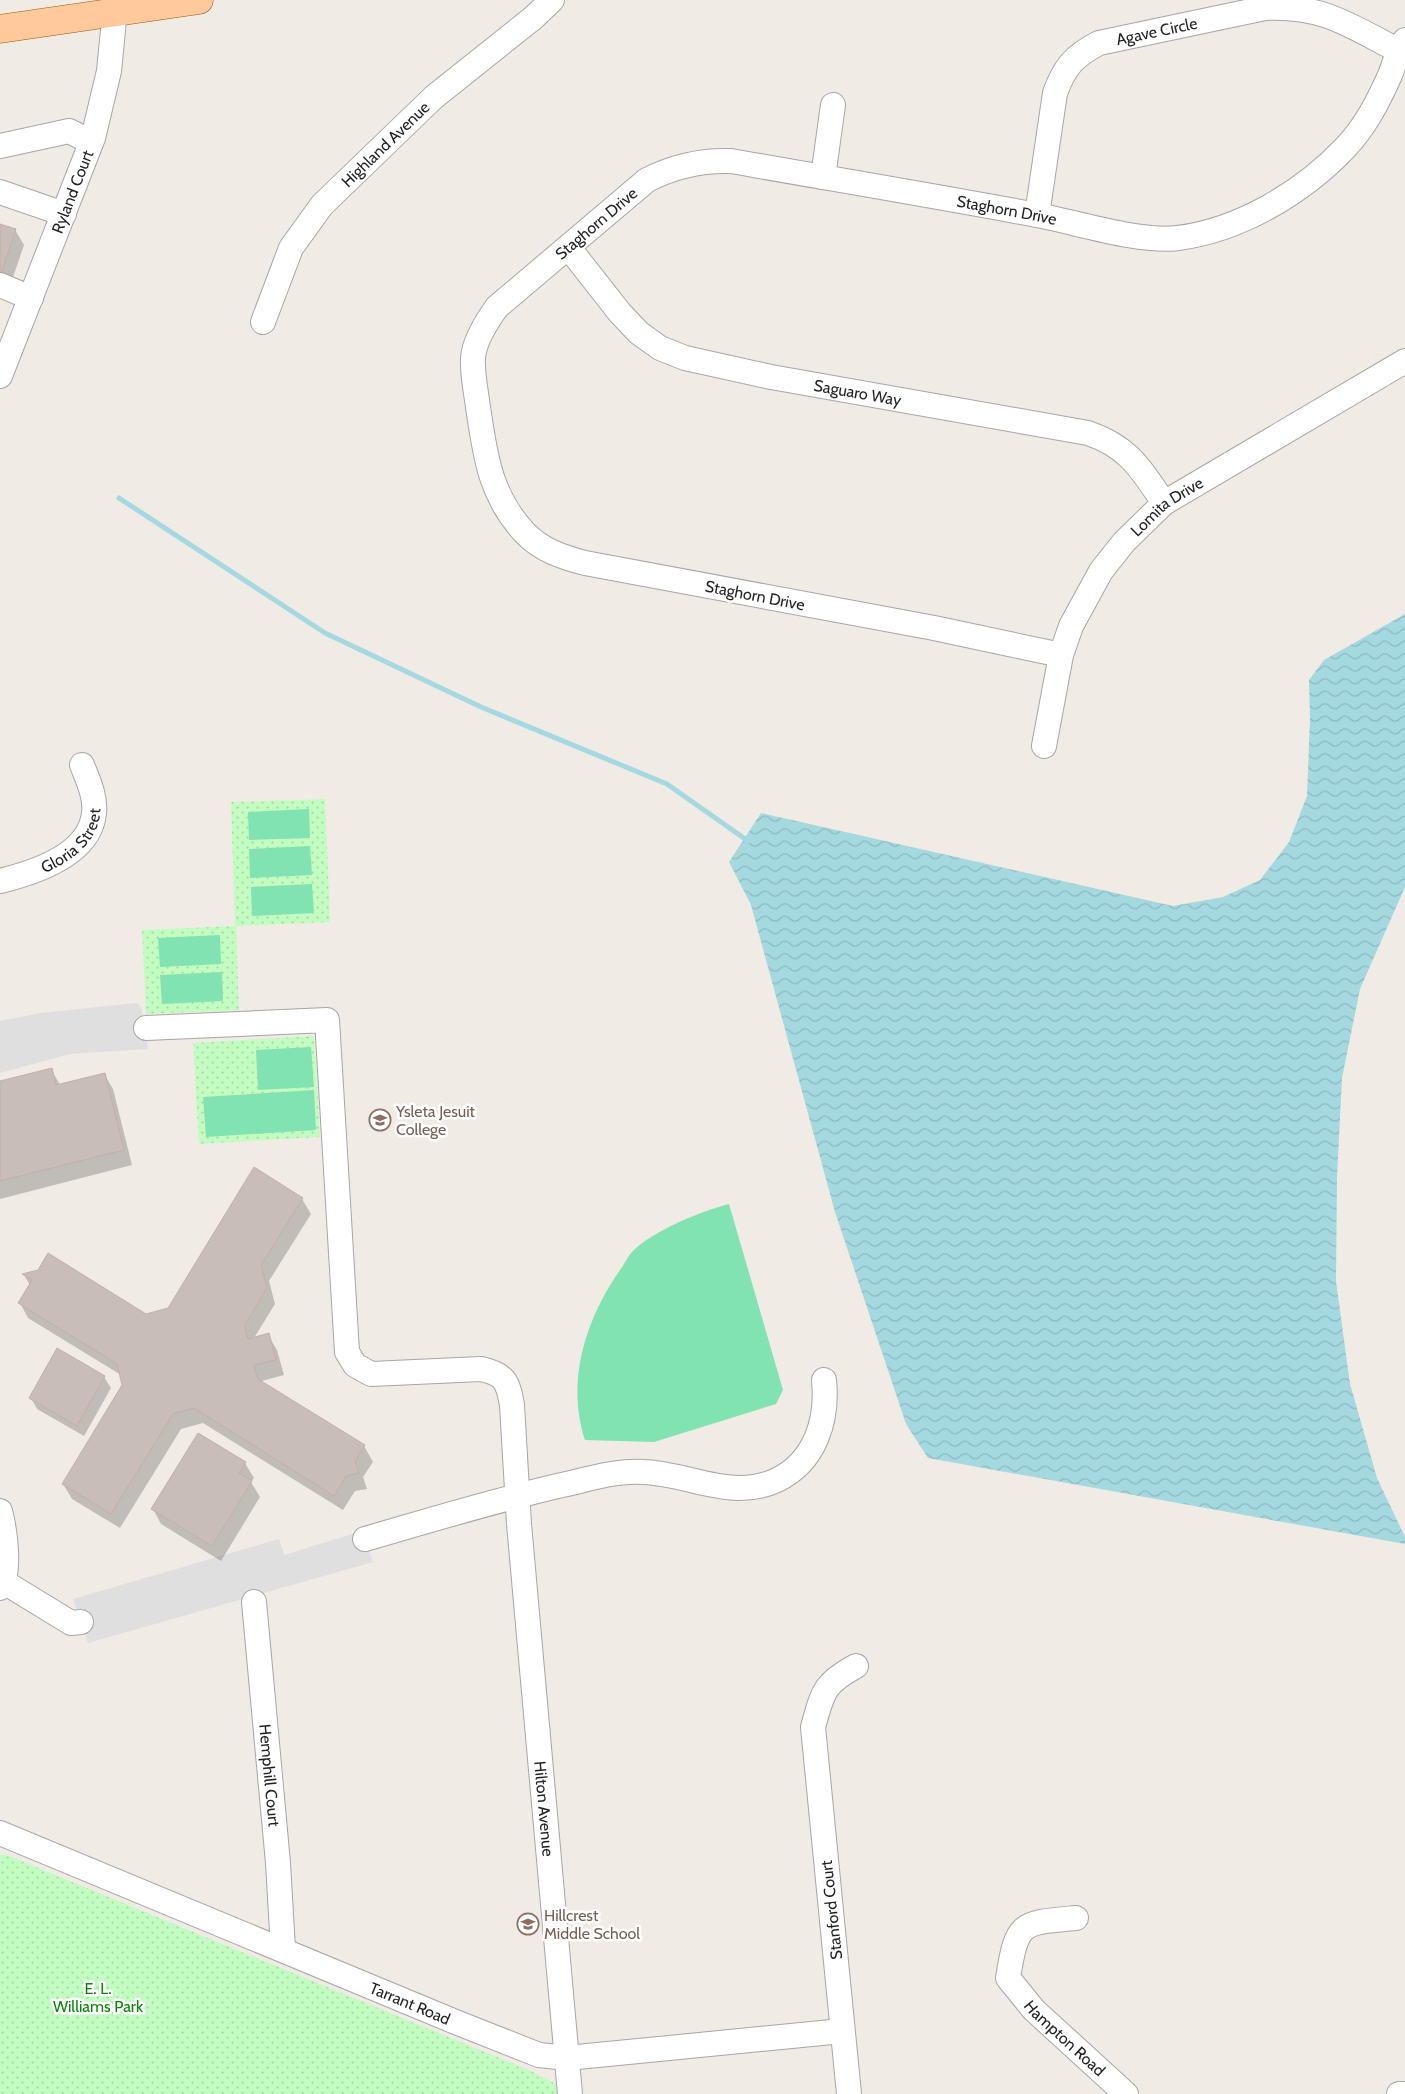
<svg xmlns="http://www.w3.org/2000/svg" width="1405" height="2094" font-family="Cabin,sans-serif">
	<defs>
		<pattern id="park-dots" width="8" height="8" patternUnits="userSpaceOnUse" patternTransform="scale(1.25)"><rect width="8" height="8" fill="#c3fcc1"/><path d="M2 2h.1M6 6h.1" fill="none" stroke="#a7d8a5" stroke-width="1.8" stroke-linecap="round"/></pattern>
		<pattern id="water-waves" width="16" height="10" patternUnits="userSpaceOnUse" patternTransform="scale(1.25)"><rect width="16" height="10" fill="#a4d9e0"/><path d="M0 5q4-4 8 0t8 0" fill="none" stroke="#8dbac0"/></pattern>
	</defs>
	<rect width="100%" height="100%" fill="#f0ebe5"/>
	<g fill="url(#park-dots)">
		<polygon points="325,799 330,922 236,926 239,1010 146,1014 142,930 235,926 231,802"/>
		<polygon points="314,1036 320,1137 199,1144 193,1043"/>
		<polygon points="0,1855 7,1855 531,2071 558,2085 558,2094 0,2094"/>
	</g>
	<g fill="#80e3b1">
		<polygon points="309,809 310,838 249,840 248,812"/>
		<polygon points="310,846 312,875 250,878 249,849"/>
		<polygon points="312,884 314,913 252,916 251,887"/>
		<polygon points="220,935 221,964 160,967 158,938"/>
		<polygon points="222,972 223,1001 162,1004 160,975"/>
		<polygon points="311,1047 314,1087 258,1090 256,1050"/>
		<polygon points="314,1090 316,1130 206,1137 203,1097"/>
		<path d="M729,1204L783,1390L776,1404L654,1442L585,1440C566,1383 585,1321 618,1273C623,1267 627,1257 633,1251C653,1231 701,1211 729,1204Z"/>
	</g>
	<g fill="#dfdfdf">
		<polygon points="137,1003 141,1007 143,1019 145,1021 148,1049 70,1054 0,1073 0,1021 40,1013"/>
		<polygon points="362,1531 373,1562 88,1643 73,1599 279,1539 284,1555"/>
	</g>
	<polygon fill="url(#water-waves)" points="1405,614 1405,887 1360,989 1342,1078 1337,1177 1336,1281 1350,1384 1377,1478 1405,1537 1405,1544 928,1458 906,1424 835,1212 751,905 729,862 761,813 1173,906 1223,897 1260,880 1289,842 1307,796 1310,719 1309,680 1324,660"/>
	<g fill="#0003">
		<polygon points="0,225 15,230 24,245 9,289 0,286"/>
		<polygon points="51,1069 60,1085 104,1074 113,1089 132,1165 0,1199 0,1082"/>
		<polygon points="302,1199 311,1214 269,1281 275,1304 254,1338 268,1335 277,1350 284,1375 262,1381 263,1384 364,1446 373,1462 363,1477 367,1489 355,1491 343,1510 203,1423 181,1429 120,1528 72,1499 63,1484 124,1385 121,1375 28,1318 20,1303 30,1285 24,1275 145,1315 169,1309"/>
		<polygon points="104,1377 111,1388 84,1436 37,1409 31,1398"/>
		<polygon points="245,1463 254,1478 251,1482 260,1497 221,1561 161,1524 153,1509"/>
	</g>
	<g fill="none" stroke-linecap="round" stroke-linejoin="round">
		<polyline stroke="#a4d9e0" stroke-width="5" points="119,498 325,633 481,707 667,784 748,841"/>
	</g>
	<g fill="#c8bdb8" stroke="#c3b0a7">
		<polygon points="0,224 16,229 1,275 0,275"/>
		<polygon points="52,1068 56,1085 105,1073 124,1150 0,1181 0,1081"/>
		<polygon points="254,1167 303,1198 261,1265 267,1288 244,1326 248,1339 269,1333 276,1360 254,1365 258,1379 365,1445 355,1461 359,1473 346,1476 334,1496 194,1408 173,1414 111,1514 62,1484 122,1385 117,1364 18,1303 32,1280 22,1274 38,1270 48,1253 146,1314 168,1308"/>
		<polygon points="57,1348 105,1376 77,1426 29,1398"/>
		<polygon points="198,1433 246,1462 239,1473 252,1481 212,1546 151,1509"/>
	</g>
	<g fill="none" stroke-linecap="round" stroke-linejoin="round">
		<g stroke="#a6a6a6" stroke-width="26">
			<g id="minor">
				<polyline points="0,146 69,131 91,142"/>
				<polyline points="823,177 833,105"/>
				<polyline points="0,192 64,214"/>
				<path id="s1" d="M1037,215L1055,93C1065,66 1074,56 1099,43L1265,8C1322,5 1349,25 1397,50"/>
				<path id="s2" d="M569,248L620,313L639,333L660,348L685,358L771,377L1088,433C1129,447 1141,469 1164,503"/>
				<polyline points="0,285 31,298"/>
				<path id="s3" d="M263,322L291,248L322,205L434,97L533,18L552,0"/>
				<path id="s4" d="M0,376L93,138L109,71L116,0"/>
				<path id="s5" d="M1061,655L934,628L585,563C562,557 541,550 525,533C490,496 485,455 478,407C476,391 472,374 473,358C474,341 487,321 497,307L647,180C674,166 700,160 731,161C833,179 935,196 1037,215C1075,222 1140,243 1178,238C1240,230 1302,193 1345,148C1365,127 1378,102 1390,75C1395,63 1397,51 1405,40"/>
				<path id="s6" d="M1044,746L1061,655L1071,626L1101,571L1124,542L1164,503L1405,361"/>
				<path id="s7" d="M0,881C33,873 90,855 94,813C96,797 88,780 82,765"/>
				<path id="s8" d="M146,1028L327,1020L347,1352L355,1365L371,1374L481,1369C505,1374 508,1382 512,1405L519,1524L570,2094"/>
				<path d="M0,1511C5,1530 11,1572 0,1588"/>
				<path d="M365,1539C431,1520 496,1500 562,1485C590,1479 616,1470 644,1472C690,1474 733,1501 777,1480C816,1461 828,1419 824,1380"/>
				<polyline points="4,1582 71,1623 81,1622"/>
				<path id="s9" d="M254,1602L278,1863L283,1949"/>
				<path id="s10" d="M0,1833L458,2023L539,2055L567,2058L842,2031"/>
				<path id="s11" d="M1076,1918C1021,1923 1017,1921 1008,1978L1034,2010L1126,2094"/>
				<path d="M849,2094L813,1727C823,1692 823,1684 856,1666"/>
				<polyline points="1399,2094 1405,2094"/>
			</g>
		</g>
		<g stroke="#9a5600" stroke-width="29">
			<polyline id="major" points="0,29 199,0"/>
		</g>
		<use href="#minor" stroke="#fff" stroke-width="24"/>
		<use href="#major" stroke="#ffc99b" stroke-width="28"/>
	</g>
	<defs>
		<g id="school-ring" transform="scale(1.125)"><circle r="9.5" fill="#fff" stroke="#8d6e63" stroke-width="1.5"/><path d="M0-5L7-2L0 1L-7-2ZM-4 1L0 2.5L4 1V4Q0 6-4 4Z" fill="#8d6e63"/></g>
	</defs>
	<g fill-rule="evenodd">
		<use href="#school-ring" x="380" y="1120"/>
		<use href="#school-ring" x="528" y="1924"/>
	</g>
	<g text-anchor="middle" stroke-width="5" stroke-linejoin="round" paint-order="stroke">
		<g font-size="16" fill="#1f1f1f" stroke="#fff">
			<text dy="6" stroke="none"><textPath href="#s1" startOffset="251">Agave Circle</textPath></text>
			<text dy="6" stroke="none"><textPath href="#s3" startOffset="220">Highland Avenue</textPath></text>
			<text dy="6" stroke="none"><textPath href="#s4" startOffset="198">Ryland Court</textPath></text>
			<text dy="6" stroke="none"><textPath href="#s5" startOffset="1360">Staghorn Drive</textPath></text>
			<text dy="6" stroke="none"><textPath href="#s5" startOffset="926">Staghorn Drive</textPath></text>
			<text dy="6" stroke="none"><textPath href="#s2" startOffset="339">Saguaro Way</textPath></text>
			<text dy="6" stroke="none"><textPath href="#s6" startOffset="279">Lomita Drive</textPath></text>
			<text transform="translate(755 595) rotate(11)" y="6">Staghorn Drive</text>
			<text dy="6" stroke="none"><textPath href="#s7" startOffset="86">Gloria Street</textPath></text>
			<text dy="6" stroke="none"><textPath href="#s9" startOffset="174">Hemphill Court</textPath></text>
			<text dy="6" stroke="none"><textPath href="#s8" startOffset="1115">Hilton Avenue</textPath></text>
			<text transform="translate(831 1910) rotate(-96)" y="6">Stanford Court</text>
			<text dy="6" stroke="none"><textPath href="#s10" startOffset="444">Tarrant Road</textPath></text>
			<text dy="6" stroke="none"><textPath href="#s11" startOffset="189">Hampton Road</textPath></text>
		</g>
		<g font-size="16" fill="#785e54" stroke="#fff" text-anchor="start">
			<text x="396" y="1117">Ysleta Jesuit<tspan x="396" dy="18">College</tspan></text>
			<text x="544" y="1921">Hillcrest<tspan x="544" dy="18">Middle School</tspan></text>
		</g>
		<g font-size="16" fill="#0b8407" stroke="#fff">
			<text x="98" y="1994">E. L.<tspan x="98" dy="18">Williams Park</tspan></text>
		</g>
	</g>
</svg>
